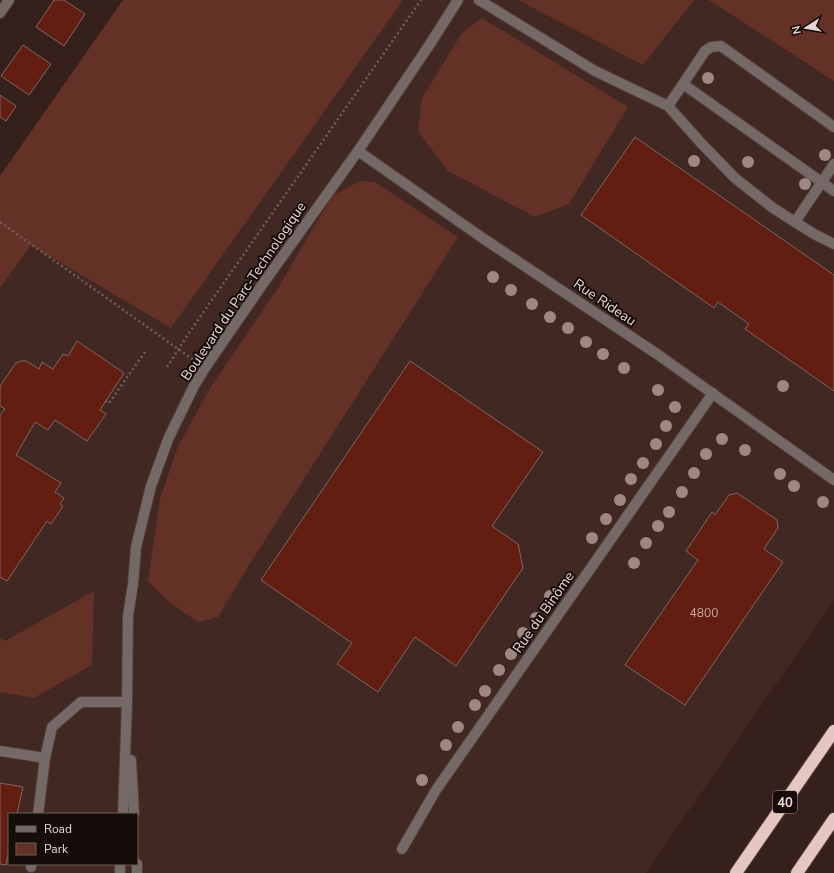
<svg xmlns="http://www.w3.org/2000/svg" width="834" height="873" font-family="'Nunito Sans',sans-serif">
	<rect width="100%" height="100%" fill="#35201c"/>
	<path fill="#422822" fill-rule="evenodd" d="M123,0H834V600L646,873H0V176ZM9,814H137V864H9Z"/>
	<g fill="#643126">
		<polygon points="123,0 403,0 171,328 31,245 0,288 0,176"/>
		<polygon points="518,0 694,0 643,65"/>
		<polygon points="709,0 834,0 834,81"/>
		<polygon points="482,18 628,107 569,204 535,217 448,171 418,131 422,98 462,33"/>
		<polygon points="360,181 375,182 458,237 246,570 218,617 198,622 170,603 148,581 160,499 178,446 212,385 278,288 332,196"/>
		<polygon points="94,591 92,665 34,698 0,692 0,638 5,641"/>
	</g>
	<g fill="#621e11" stroke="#7f6761">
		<polygon points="54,0 64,0 85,14 64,46 36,27"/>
		<polygon points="23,45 51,64 29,95 1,76"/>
		<polygon points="0,95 16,106 6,121 0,117"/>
		<polygon points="635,137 834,275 834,391 745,329 749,324 718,302 714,308 581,215"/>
		<polygon points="77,341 124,373 100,410 106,414 87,441 55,420 48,430 35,422 16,455 61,483 55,492 64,498 60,504 63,506 51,524 47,521 7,581 0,577 0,415 5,409 0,406 0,386 16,363 21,361 26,361 39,369 42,362 53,369 63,354 68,356"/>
		<polygon points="410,361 543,452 492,526 518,544 523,568 456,666 415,637 378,692 337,664 352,643 261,580"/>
		<polygon points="737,493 777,520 778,528 764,549 783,562 685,705 625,665 698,560 686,551 712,512 715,515 729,495"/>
		<polygon points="0,783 23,787 17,814 9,814 9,851 6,865 0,864"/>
	</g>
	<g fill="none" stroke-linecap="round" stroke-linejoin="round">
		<g stroke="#513d39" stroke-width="12">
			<g id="minor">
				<polyline points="479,0 595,71 668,106 701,143 735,178 773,208 814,234 834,244"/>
				<polyline points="0,13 9,0"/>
				<polyline points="683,84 705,51 711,47 721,46 834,127"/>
				<polyline points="668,106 683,84 834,191"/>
				<polyline points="358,151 484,239 657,354 834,480"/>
				<polyline points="795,222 834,164"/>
				<polyline points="0,751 45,758 52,727 81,702 127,702"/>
				<polyline points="131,760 134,814"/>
				<polyline points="38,814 45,758"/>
				<polyline points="123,814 127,702 128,616 133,584 136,547 151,486 169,437 194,386 205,368 262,285 358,151 430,44 458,0"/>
				<polyline points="402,849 436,790 713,393"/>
				<polyline points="137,864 137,873"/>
				<polyline points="31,867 31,864"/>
				<polyline points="120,873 120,864"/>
			</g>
		</g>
		<g stroke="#513d39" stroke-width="14">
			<g id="highway">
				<polyline points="736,873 834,731"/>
				<polyline points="797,873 834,819"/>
			</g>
		</g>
		<g stroke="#715e5a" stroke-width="2.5" stroke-dasharray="2 3" stroke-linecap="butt">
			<polyline points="0,222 195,361"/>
			<polyline points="167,367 191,330 421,0"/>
			<polyline points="105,401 109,403 145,352"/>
		</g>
		<use href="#minor" stroke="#756967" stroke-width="10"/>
		<use href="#highway" stroke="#e3c7c0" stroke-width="12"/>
	</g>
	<g fill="#9e8883">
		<circle cx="708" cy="78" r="6"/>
		<circle cx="825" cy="155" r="6"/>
		<circle cx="694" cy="161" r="6"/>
		<circle cx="748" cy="162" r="6"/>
		<circle cx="805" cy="184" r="6"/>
		<circle cx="493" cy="277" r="6"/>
		<circle cx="511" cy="290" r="6"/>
		<circle cx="532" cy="304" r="6"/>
		<circle cx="550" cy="317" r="6"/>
		<circle cx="568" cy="328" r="6"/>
		<circle cx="586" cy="342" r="6"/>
		<circle cx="603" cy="354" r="6"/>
		<circle cx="624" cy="368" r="6"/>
		<circle cx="783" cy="386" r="6"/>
		<circle cx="658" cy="390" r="6"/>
		<circle cx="675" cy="407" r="6"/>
		<circle cx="666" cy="426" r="6"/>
		<circle cx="722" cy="439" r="6"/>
		<circle cx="656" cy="444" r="6"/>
		<circle cx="745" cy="450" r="6"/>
		<circle cx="706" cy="454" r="6"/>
		<circle cx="643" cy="463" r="6"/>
		<circle cx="694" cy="473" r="6"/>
		<circle cx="780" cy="474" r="6"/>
		<circle cx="631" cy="479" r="6"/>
		<circle cx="794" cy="486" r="6"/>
		<circle cx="682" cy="492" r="6"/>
		<circle cx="620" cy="500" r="6"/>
		<circle cx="823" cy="502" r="6"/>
		<circle cx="669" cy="512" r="6"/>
		<circle cx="606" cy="519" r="6"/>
		<circle cx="658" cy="526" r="6"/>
		<circle cx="592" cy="538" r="6"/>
		<circle cx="646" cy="543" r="6"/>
		<circle cx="634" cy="563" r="6"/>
		<circle cx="550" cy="596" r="6"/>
		<circle cx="536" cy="618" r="6"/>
		<circle cx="523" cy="633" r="6"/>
		<circle cx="511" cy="654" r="6"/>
		<circle cx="499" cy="670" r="6"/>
		<circle cx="485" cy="691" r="6"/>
		<circle cx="475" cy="705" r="6"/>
		<circle cx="458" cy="727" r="6"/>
		<circle cx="446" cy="745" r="6"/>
		<circle cx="422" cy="780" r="6"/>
	</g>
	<g text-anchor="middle" stroke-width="4" stroke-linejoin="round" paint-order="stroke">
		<g font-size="12" fill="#c5a9a3">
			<text x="704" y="617">4800</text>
		</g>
		<rect fill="#160d0b" stroke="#a89a98" stroke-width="1" x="773" y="791" width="24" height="22" rx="3"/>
		<g font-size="13" font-weight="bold" fill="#e6d7d4">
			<text x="785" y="807">40</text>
		</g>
		<g font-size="14" fill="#e6d7d4" stroke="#160d0b">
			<text transform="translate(243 291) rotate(-56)" y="5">Boulevard du Parc-Technologique</text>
			<text transform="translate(605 302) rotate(34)" y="5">Rue Rideau</text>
			<text transform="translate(543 612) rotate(-55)" y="5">Rue du Binôme</text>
		</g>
	</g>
	<rect x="8" y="813" width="130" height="52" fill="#160d0b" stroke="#695e5b"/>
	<rect x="16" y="826" width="20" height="6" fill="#756967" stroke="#695e5b"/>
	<text x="44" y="833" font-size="12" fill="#e6d7d4">Road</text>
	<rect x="16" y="843" width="20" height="12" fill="#643126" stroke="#695e5b"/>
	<text x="44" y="853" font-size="12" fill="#e6d7d4">Park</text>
	<g transform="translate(806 28) rotate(258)" stroke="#160d0b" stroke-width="3" paint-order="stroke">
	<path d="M0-3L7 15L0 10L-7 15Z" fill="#e6d7d4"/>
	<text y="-6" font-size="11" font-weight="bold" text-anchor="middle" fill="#e6d7d4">N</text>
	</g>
</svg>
